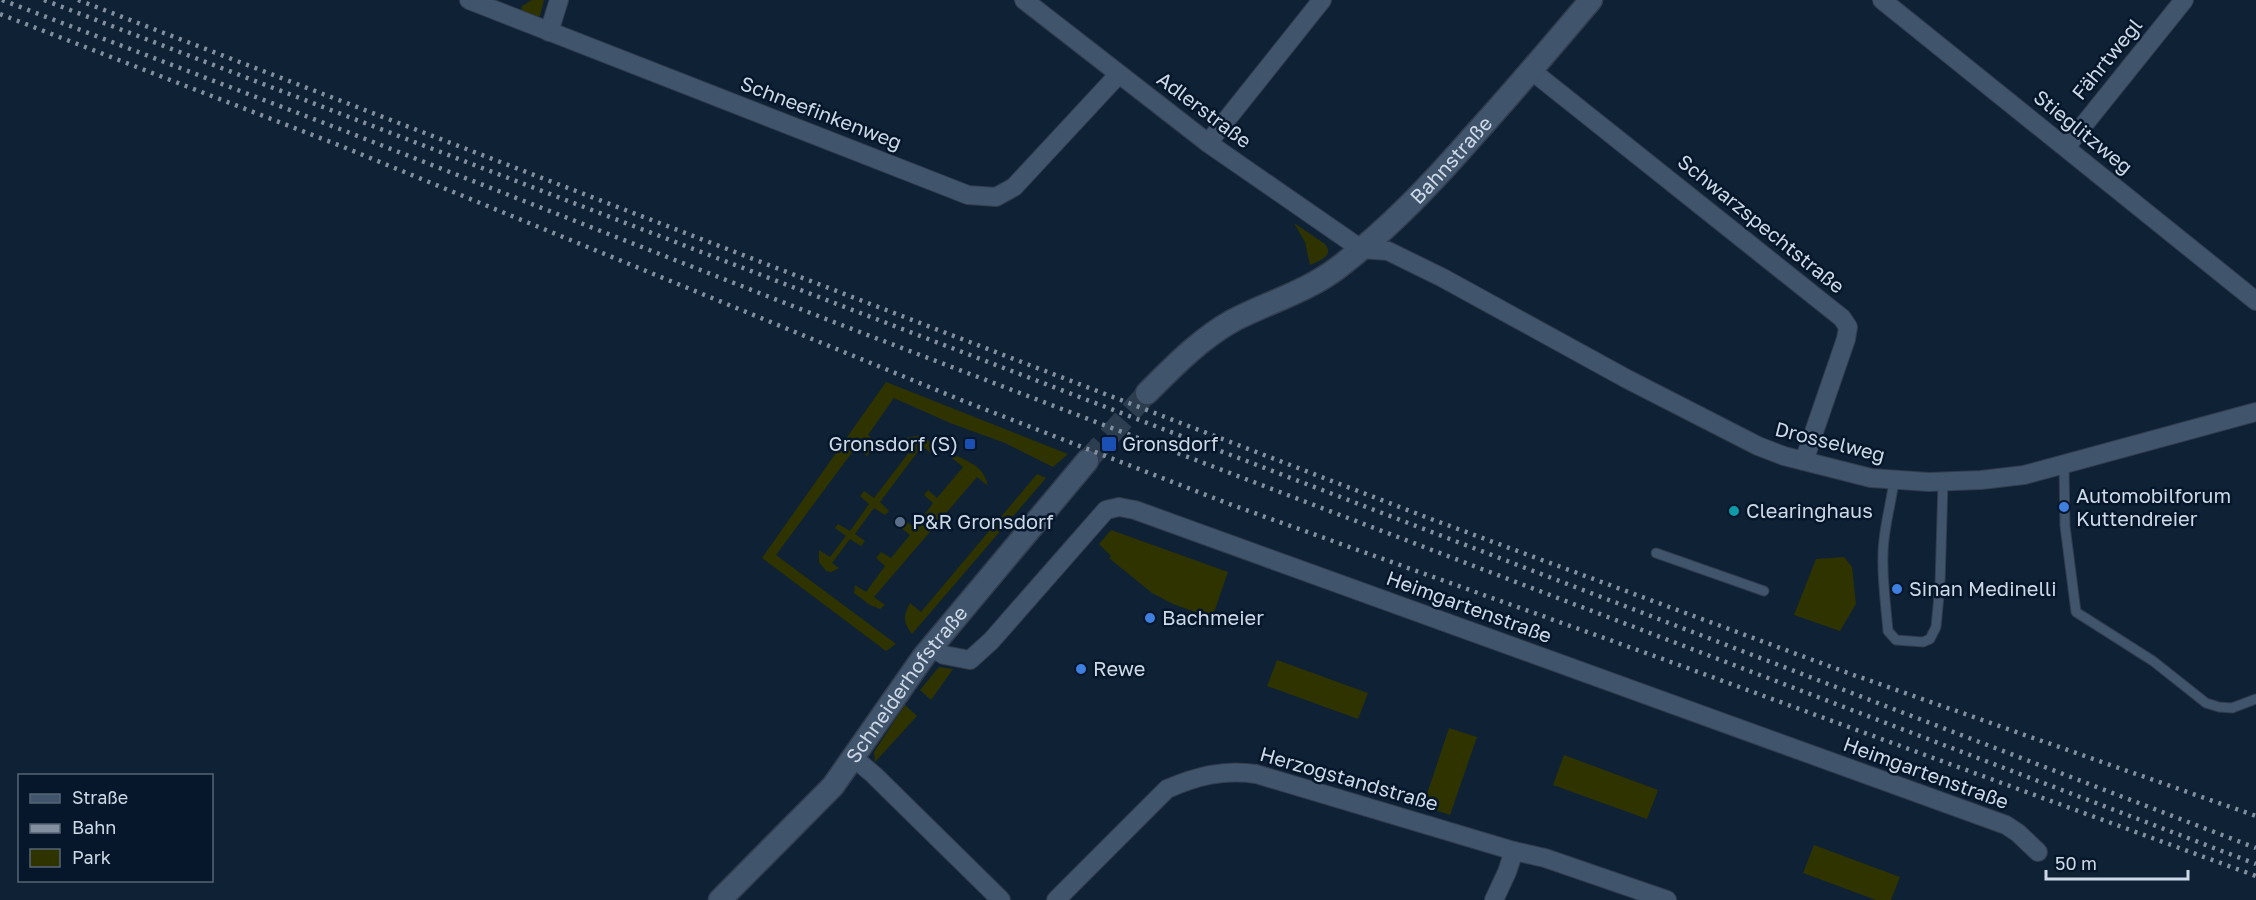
<svg xmlns="http://www.w3.org/2000/svg" width="2256" height="900" font-family="'Golos Text',sans-serif">
	<rect width="100%" height="100%" fill="#0f2135"/>
	<g fill="#2f3300">
		<polygon points="532,0 544,0 540,16 535,17 521,11 522,6"/>
		<path d="M1294,223L1325,244C1335,256 1319,261 1310,265L1305,242Z"/>
		<polygon points="886,382 1068,454 1053,467 1005,443 950,423 894,398 868,435 877,442 867,456 856,447 776,555 896,644 886,651 762,558"/>
		<polygon points="922,435 932,444 931,453 922,446 880,502 889,511 885,515 874,508 855,534 865,541 861,546 850,539 832,563 839,568 831,572 826,571 819,562 819,550 830,557 846,536 835,528 838,524 850,531 869,504 860,496 864,491 874,498 914,446 905,438"/>
		<path d="M957,456C974,464 984,468 988,486L977,477L874,597L885,605L880,609L870,605L854,593L855,585L866,592L885,566L876,558L881,552L891,558L910,535L899,526L904,520L915,528L933,503L924,495L928,490L937,498L963,467L952,458Z"/>
		<path d="M1037,474L1046,478L912,634C903,622 903,616 910,603L921,612Z"/>
		<polygon points="1111,530 1228,572 1212,618 1173,604 1152,593 1109,558 1111,556 1099,544"/>
		<polygon points="1844,557 1852,567 1856,604 1840,631 1794,615 1816,559"/>
		<polygon points="1277,660 1368,693 1358,719 1267,686"/>
		<polygon points="939,667 953,669 931,700 920,690"/>
		<polygon points="905,705 917,716 875,762 874,752"/>
		<polygon points="1449,728 1477,737 1450,815 1423,806"/>
		<polygon points="1564,755 1658,790 1647,819 1553,785"/>
		<polygon points="1814,845 1900,877 1891,900 1876,900 1803,873"/>
	</g>
	<g fill="none" stroke-linecap="round" stroke-linejoin="round">
		<polyline stroke="#2c3d50" stroke-width="22" stroke-dasharray="22 11" stroke-linecap="butt" points="1087,461 1147,393"/>
		<g stroke="#313c4d" stroke-width="11">
			<g id="service">
				<polyline points="2064,464 2065,526 2076,612 2153,661 2206,703 2219,707 2232,708 2256,699"/>
				<path d="M1894,480C1891,506 1883,529 1883,555C1882,580 1886,606 1888,631L1896,640L1923,642L1930,639L1936,627L1940,585L1943,482"/>
				<polyline points="1656,553 1764,591"/>
			</g>
		</g>
		<g stroke="#313c4d" stroke-width="20">
			<g id="minor">
				<polyline points="469,0 968,195 996,197 1014,187 1119,74"/>
				<polyline points="1024,0 1208,143 1361,249 1388,251 1443,278 1627,379 1758,446 1784,456 1871,478 1929,482 1981,480 2024,475 2256,412"/>
				<polyline points="1882,0 2256,301"/>
				<polyline points="549,32 559,0"/>
				<polyline points="1532,71 1842,318 1848,327 1846,339 1804,461"/>
				<polyline points="1208,143 1322,0"/>
				<polyline points="2066,147 2184,0"/>
				<polyline points="931,647 944,655 970,660 991,641 1106,510 1119,507 1135,510 2006,825 2018,833 2038,852"/>
				<polyline points="854,758 874,775 1001,900"/>
				<path d="M1056,900L1167,789C1197,776 1224,769 1256,774L1514,851L1545,858L1667,900"/>
				<polyline points="1494,900 1507,872 1514,851"/>
			</g>
		</g>
		<g stroke="#313c4d" stroke-width="25">
			<g id="tertiary">
				<path id="s1" d="M1147,393C1173,367 1201,338 1234,320C1269,302 1308,291 1339,267C1390,228 1433,182 1475,134C1515,90 1553,45 1591,0"/>
				<path id="s2" d="M720,900L833,786L924,656L1087,461"/>
			</g>
		</g>
		<use href="#service" stroke="#40546c" stroke-width="9"/>
		<use href="#minor" stroke="#40546c" stroke-width="18"/>
		<use href="#tertiary" stroke="#40546c" stroke-width="22"/>
		<g stroke="#818f9f" stroke-width="4.5" stroke-dasharray="3 6" stroke-linecap="butt">
			<polyline points="2,0 345,131 831,321 2256,864"/>
			<polyline points="44,0 2256,848"/>
			<polyline points="78,0 1431,519 1848,673 2256,816"/>
			<polyline points="0,14 341,146 961,400 1232,505 1660,658 2256,876"/>
		</g>
	</g>
	<g fill="#1a4fb4" stroke="#06172b" stroke-width="2">
		<rect x="964" y="438" width="12" height="12" rx="3"/>
		<rect x="1101" y="436" width="16" height="16" rx="3"/>
	</g>
	<g fill="#3f7fe0" stroke="#06172b" stroke-width="2">
		<circle cx="2064" cy="507" r="6"/>
		<circle cx="1897" cy="589" r="6"/>
		<circle cx="1150" cy="618" r="6"/>
		<circle cx="1081" cy="669" r="6"/>
	</g>
	<circle fill="#0f9aa8" stroke="#06172b" stroke-width="2" cx="1734" cy="511" r="6"/>
	<circle fill="#5c6f8a" stroke="#06172b" stroke-width="2" cx="900" cy="522" r="6"/>
	<g text-anchor="middle" stroke-width="5" stroke-linejoin="round" paint-order="stroke">
		<g font-size="20" fill="#ced9e7" stroke="#06172b">
			<text transform="translate(2107 59) rotate(-51)" y="7">Fährtwegl</text>
			<text transform="translate(1204 110) rotate(37)" y="7">Adlerstraße</text>
			<text transform="translate(821 113) rotate(21)" y="7">Schneefinkenweg</text>
			<text transform="translate(2083 132) rotate(39)" y="7">Stieglitzweg</text>
			<text dy="7" stroke="none"><textPath href="#s1" startOffset="387">Bahnstraße</textPath></text>
			<text transform="translate(1761 224) rotate(39)" y="7">Schwarzspechtstraße</text>
			<text transform="translate(1830 442) rotate(14)" y="7">Drosselweg</text>
			<text transform="translate(1469 607) rotate(20)" y="7">Heimgartenstraße</text>
			<text dy="7" stroke="none"><textPath href="#s2" startOffset="286">Schneiderhofstraße</textPath></text>
			<text transform="translate(1926 773) rotate(20)" y="7">Heimgartenstraße</text>
			<text transform="translate(1349 779) rotate(16)" y="7">Herzogstandstraße</text>
		</g>
		<g font-size="20" fill="#ced9e7" stroke="#06172b" text-anchor="start">
			<text x="958" y="451" text-anchor="end">Gronsdorf (S)</text>
			<text x="1122" y="451">Gronsdorf</text>
			<text x="2076" y="503">Automobilforum<tspan x="2076" dy="23">Kuttendreier</tspan></text>
			<text x="1746" y="518">Clearinghaus</text>
			<text x="912" y="529">P&amp;R Gronsdorf</text>
			<text x="1909" y="596">Sinan Medinelli</text>
			<text x="1162" y="625">Bachmeier</text>
			<text x="1093" y="676">Rewe</text>
		</g>
	</g>
	<rect x="18" y="774" width="195" height="108" fill="#06172b" stroke="#566576" stroke-width="1.5"/>
	<rect x="30" y="794" width="30" height="9" fill="#40546c" stroke="#566576" stroke-width="1.5"/>
	<text x="72" y="804" font-size="18" fill="#ced9e7">Straße</text>
	<rect x="30" y="824" width="30" height="9" fill="#818f9f" stroke="#566576" stroke-width="1.5"/>
	<text x="72" y="834" font-size="18" fill="#ced9e7">Bahn</text>
	<rect x="30" y="849" width="30" height="18" fill="#2f3300" stroke="#566576" stroke-width="1.5"/>
	<text x="72" y="864" font-size="18" fill="#ced9e7">Park</text>
	<path d="M2046 870v9h142v-9" fill="none" stroke="#ced9e7" stroke-width="3"/>
	<text x="2055" y="870" font-size="18" fill="#ced9e7" stroke="#06172b" stroke-width="4.5" paint-order="stroke">50 m</text>
</svg>
